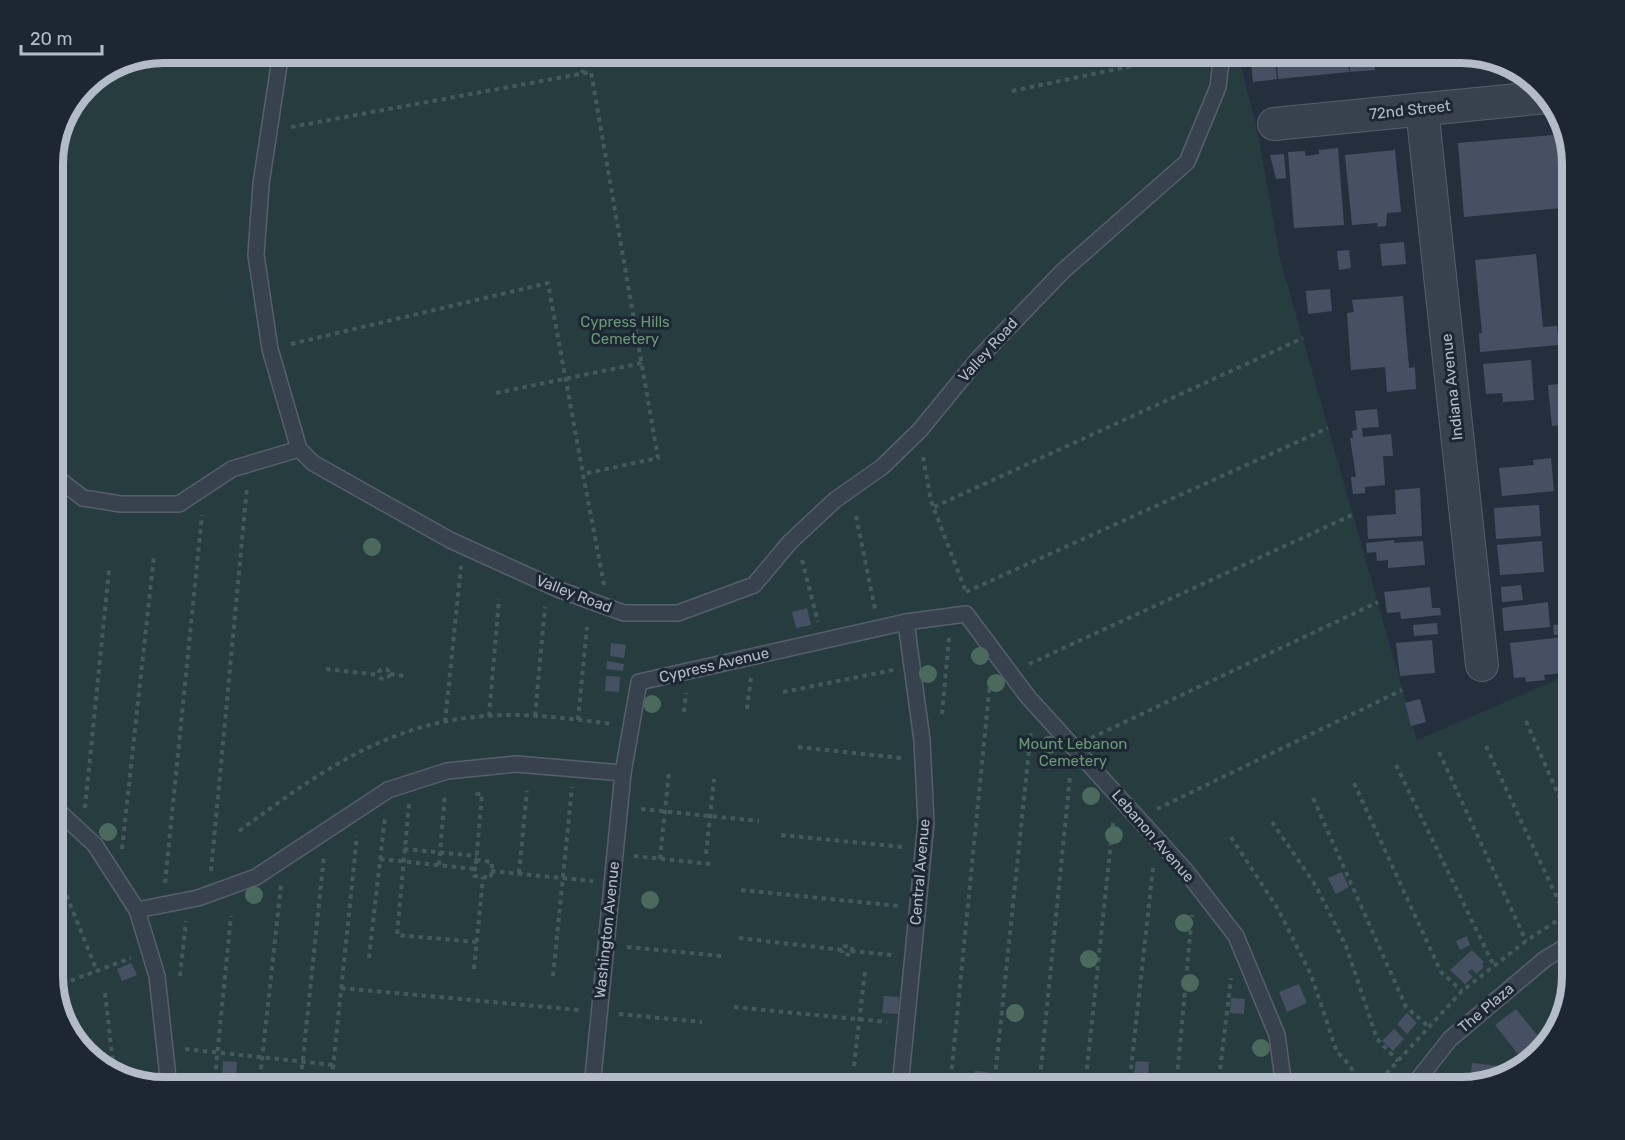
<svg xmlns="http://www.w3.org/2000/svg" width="1625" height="1140" font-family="Rubik,sans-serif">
	<rect width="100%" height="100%" fill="#242f3e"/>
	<polygon fill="#263c3f" points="164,52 1238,53 1260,144 1280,259 1417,740 1572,673 1572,976 1553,1038 1510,1076 1461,1087 164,1087 102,1068 67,1031 53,983 53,157 86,85 122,61"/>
	<g fill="#455162">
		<polygon points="1250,52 1274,52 1277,79 1253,82"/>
		<polygon points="1276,52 1348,52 1349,72 1278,79"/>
		<polygon points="1349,52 1373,52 1375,70 1350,72"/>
		<polygon points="1399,52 1422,52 1423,65 1400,67"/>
		<polygon points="1448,52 1473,56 1474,62 1449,64"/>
		<polygon points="1482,59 1506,66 1483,68"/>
		<polygon points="1564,134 1572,164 1572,207 1464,217 1458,143"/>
		<polygon points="1338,148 1344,225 1294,228 1288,152 1305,151 1306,156 1319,154 1319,150"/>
		<polygon points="1395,150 1401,212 1387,213 1386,226 1378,227 1377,223 1352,225 1345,155"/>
		<polygon points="1284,154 1286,178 1276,179 1270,155"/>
		<polygon points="1404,242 1406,264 1382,266 1380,244"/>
		<polygon points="1349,250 1351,268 1339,270 1337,251"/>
		<polygon points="1536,254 1543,327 1557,326 1559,345 1480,352 1479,333 1482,333 1475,260"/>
		<polygon points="1330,289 1332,311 1308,314 1306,291"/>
		<polygon points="1403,296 1409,368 1415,367 1416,389 1387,392 1385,367 1351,370 1347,313 1354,312 1352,300"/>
		<polygon points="1531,360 1534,400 1503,402 1502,393 1486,394 1483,364"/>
		<polygon points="1572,383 1572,424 1552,426 1548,385"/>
		<polygon points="1377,409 1379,427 1362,428 1363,437 1391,434 1393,456 1383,456 1385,485 1365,487 1365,493 1353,494 1351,477 1356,477 1350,438 1353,438 1352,431 1357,430 1355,411"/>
		<polygon points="1551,458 1554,491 1502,496 1499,468 1534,465 1533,460"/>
		<polygon points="1572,479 1572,499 1564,499 1563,480"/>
		<polygon points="1420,488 1422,536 1368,539 1367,516 1396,514 1395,490"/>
		<polygon points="1539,505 1541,536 1496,539 1494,508"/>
		<polygon points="1394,540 1394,543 1423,541 1425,565 1388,568 1388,560 1377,561 1376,552 1367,553 1366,543"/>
		<polygon points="1542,541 1544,572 1500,575 1497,545"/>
		<polygon points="1521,585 1523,600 1502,602 1501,587"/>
		<polygon points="1430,587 1432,608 1440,608 1441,615 1401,619 1400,612 1387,613 1384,592"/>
		<polygon points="1548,602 1550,627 1504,631 1502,608"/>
		<polygon points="807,608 811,625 796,628 792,612"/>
		<polygon points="1437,623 1438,634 1414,636 1413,625"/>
		<polygon points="1572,623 1572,634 1554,635 1553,625"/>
		<polygon points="1572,636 1572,648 1560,650 1562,673 1544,675 1545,680 1526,682 1525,677 1514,678 1510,643"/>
		<polygon points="1432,640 1435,673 1400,676 1396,643"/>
		<polygon points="611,643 626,645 624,658 610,656"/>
		<polygon points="607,661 624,664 623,671 606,669"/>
		<polygon points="606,676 620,677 619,692 605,691"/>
		<polygon points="1420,699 1426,722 1411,726 1405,703"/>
		<polygon points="1342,872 1349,887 1336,894 1328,878"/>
		<polygon points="1467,936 1470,945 1460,950 1456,941"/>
		<polygon points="1472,950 1484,962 1482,964 1484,967 1476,974 1472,969 1468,972 1473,977 1465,984 1450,970"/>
		<polygon points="131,963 137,975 122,981 117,969"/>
		<polygon points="1299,984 1307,1003 1287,1012 1279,992"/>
		<polygon points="1558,993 1567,994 1553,1038 1510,1076 1470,1085 1472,1063 1510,1067 1521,1058 1495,1025 1516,1009 1542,1041 1554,1032"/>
		<polygon points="884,996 899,997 898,1014 882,1013"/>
		<polygon points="1231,998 1245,999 1244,1014 1230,1013"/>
		<polygon points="1407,1013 1417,1023 1407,1034 1397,1024"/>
		<polygon points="1394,1029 1404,1039 1393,1051 1382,1041"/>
		<polygon points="223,1061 237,1062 236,1077 222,1076"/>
		<polygon points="1136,1061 1149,1062 1148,1080 1133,1078"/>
		<polygon points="975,1071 988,1072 987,1087 973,1087"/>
		<polygon points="188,1080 209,1082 208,1087 188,1087"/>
	</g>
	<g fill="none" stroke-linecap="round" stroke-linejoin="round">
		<g stroke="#565f6c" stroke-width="18">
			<g id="lane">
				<polyline points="281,52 261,184 256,255 270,349 299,449"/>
				<polyline points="53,475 83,498 121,504 179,504 232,469 299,449 313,463 450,540 560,590 624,613 678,613 754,585 790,542 835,500 882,467 920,430 979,358 1063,271 1187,162 1218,87 1222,52"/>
				<polyline points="53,806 95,845 137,910 157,976 169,1087"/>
				<polyline points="137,910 198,898 256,877 388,790 447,771 516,764 623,773 639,682 906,622 966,614 1028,697 1185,870 1236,936 1277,1035 1284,1087"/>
				<polyline points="592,1087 623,773"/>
				<polyline points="900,1087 926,823 922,740 906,622"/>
				<polyline points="1412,1087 1450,1039 1545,959 1572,943"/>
			</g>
		</g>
		<g stroke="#565f6c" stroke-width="34">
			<g id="street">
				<polyline points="1422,109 1482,665"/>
				<polyline points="1274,124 1547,97"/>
			</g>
		</g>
		<g stroke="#44595c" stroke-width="4" stroke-dasharray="4.5 4.5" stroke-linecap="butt">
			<polyline points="579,52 583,73"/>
			<polyline points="1012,91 1198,52"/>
			<polyline points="291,127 591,72 658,458 583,474 604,585"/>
			<polyline points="291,344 548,283 583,474"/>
			<polyline points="496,393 642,363"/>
			<polyline points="923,457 931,501 966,592"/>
			<polyline points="934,507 1303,338"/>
			<polyline points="856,516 875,609"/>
			<polyline points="802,560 818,622"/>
			<polyline points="966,592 1328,428"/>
			<polyline points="1029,664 1352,515"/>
			<polyline points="53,665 61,585"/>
			<circle cx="384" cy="674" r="5.5"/>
			<polyline points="326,669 379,675"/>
			<polyline points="390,674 406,676"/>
			<polyline points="783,692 893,670"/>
			<polyline points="747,709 751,678"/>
			<polyline points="684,712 686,693"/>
			<polyline points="942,714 949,638"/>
			<polyline points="489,716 499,599"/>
			<polyline points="535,716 545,607"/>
			<polyline points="578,720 587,627"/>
			<polyline points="1526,721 1572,826"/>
			<polyline points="445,722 461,566"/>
			<polyline points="1091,738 1378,602"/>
			<polyline points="1486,746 1566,917"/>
			<polyline points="798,747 901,758"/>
			<polyline points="1439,752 1526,941"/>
			<polyline points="1396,765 1494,966"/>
			<polyline points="1354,783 1441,972 1462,991"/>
			<polyline points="1313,798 1406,1007 1429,1027"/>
			<polyline points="409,804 397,935 477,942"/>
			<polyline points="85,808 109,570"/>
			<polyline points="641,809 759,821"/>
			<polyline points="1157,809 1402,690"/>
			<polyline points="1272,822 1316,886 1346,946 1377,1039 1398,1061"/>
			<path d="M239,831C327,767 397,715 512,715C545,715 579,720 613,724"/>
			<polyline points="781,835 903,847"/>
			<path d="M1231,837L1278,909L1311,975L1337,1052C1346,1060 1359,1075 1357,1087"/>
			<polyline points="122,849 154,555"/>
			<polyline points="404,849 477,856"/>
			<polyline points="706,854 714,779"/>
			<polyline points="634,856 711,864"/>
			<polyline points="380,859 475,869"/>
			<polyline points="660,859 669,772"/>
			<polygon points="476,860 492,862 491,878 474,876"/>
			<polyline points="53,862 97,971"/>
			<polyline points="476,864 482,794 477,794 478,789"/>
			<polyline points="439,865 445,793"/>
			<polyline points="211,871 247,487"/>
			<polyline points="491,871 593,881"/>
			<polyline points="519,873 527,791"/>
			<polyline points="165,883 202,515"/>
			<polyline points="741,890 899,906"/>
			<polyline points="739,938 842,950 843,946 852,947 851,955 842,954 842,950"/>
			<polyline points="627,947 722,956"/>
			<polyline points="851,951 892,955"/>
			<polyline points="369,958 385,817"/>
			<polyline points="474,969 483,877"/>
			<polyline points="53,974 57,986"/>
			<polyline points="180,976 186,921"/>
			<polyline points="553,976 572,787"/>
			<polyline points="54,987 131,958"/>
			<polyline points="341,988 579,1010"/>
			<polyline points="105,993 114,1072"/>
			<polyline points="734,1007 887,1022"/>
			<polyline points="63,1008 65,1022"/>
			<polyline points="619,1014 702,1022"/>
			<polyline points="185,1049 334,1065"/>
			<polyline points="854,1066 865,971"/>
			<polyline points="764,1075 879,1087"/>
			<polyline points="214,1087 231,916"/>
			<polyline points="259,1087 281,885"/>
			<polyline points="300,1087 324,856"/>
			<polyline points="331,1087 357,836"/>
			<polyline points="950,1087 990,682"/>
			<polyline points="994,1087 1031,731"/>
			<polyline points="1039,1087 1070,776"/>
			<polyline points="1085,1087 1113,823"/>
			<polyline points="1129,1087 1153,868"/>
			<polyline points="1176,1087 1192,915"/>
			<polyline points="1218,1087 1231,978"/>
			<polyline points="1374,1087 1462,991 1526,941 1558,920 1572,914"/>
		</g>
		<use href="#lane" stroke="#38414e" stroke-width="15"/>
		<use href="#street" stroke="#38414e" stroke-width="32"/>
	</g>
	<g fill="#4b6a5d">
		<circle cx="372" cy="547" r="9"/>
		<circle cx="980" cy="656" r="9"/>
		<circle cx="928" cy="674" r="9"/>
		<circle cx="996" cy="683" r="9"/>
		<circle cx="652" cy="704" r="9"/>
		<circle cx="1049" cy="745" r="9"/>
		<circle cx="1091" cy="796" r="9"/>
		<circle cx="108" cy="832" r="9"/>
		<circle cx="1114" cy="835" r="9"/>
		<circle cx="254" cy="895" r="9"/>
		<circle cx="650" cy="900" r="9"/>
		<circle cx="1184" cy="923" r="9"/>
		<circle cx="1089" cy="959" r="9"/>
		<circle cx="1190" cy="983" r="9"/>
		<circle cx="1015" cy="1013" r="9"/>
		<circle cx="1261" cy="1048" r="9"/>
	</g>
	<g text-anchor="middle" stroke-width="6" stroke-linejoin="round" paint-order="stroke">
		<g font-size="15" fill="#b4bcc9" stroke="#1d2633">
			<text transform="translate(1410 110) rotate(-6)" y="5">72nd Street</text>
			<text transform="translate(988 350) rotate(-48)" y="5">Valley Road</text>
			<text transform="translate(1452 387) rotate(-96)" y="5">Indiana Avenue</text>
			<text transform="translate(574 594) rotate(21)" y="5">Valley Road</text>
			<text transform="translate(714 665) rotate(-13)" y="5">Cypress Avenue</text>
			<text transform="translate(1153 836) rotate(49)" y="5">Lebanon Avenue</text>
			<text transform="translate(920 872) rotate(-85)" y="5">Central Avenue</text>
			<text transform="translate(607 930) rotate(-84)" y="5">Washington Avenue</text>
			<text transform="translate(1486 1008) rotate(-40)" y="5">The Plaza</text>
		</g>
		<g font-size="15" fill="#6b9a76" stroke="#1d2633">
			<text x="625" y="327">Cypress Hills<tspan x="625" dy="17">Cemetery</tspan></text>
			<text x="1073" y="749">Mount Lebanon<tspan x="1073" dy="17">Cemetery</tspan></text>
		</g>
	</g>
	<path d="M0 0H1625V1140H0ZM164 63H1461A101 101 0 0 1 1562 164V976A101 101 0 0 1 1461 1077H164A101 101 0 0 1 63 976V164A101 101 0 0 1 164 63Z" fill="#1d2633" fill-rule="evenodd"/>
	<path fill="none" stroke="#b4bcc9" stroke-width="8" d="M164 63H1461A101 101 0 0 1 1562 164V976A101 101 0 0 1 1461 1077H164A101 101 0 0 1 63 976V164A101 101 0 0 1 164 63Z"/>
	<path d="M21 45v9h81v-9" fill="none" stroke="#b4bcc9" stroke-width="3"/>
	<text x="30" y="45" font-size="18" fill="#b4bcc9" stroke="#1d2633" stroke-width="4.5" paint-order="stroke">20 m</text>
</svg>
